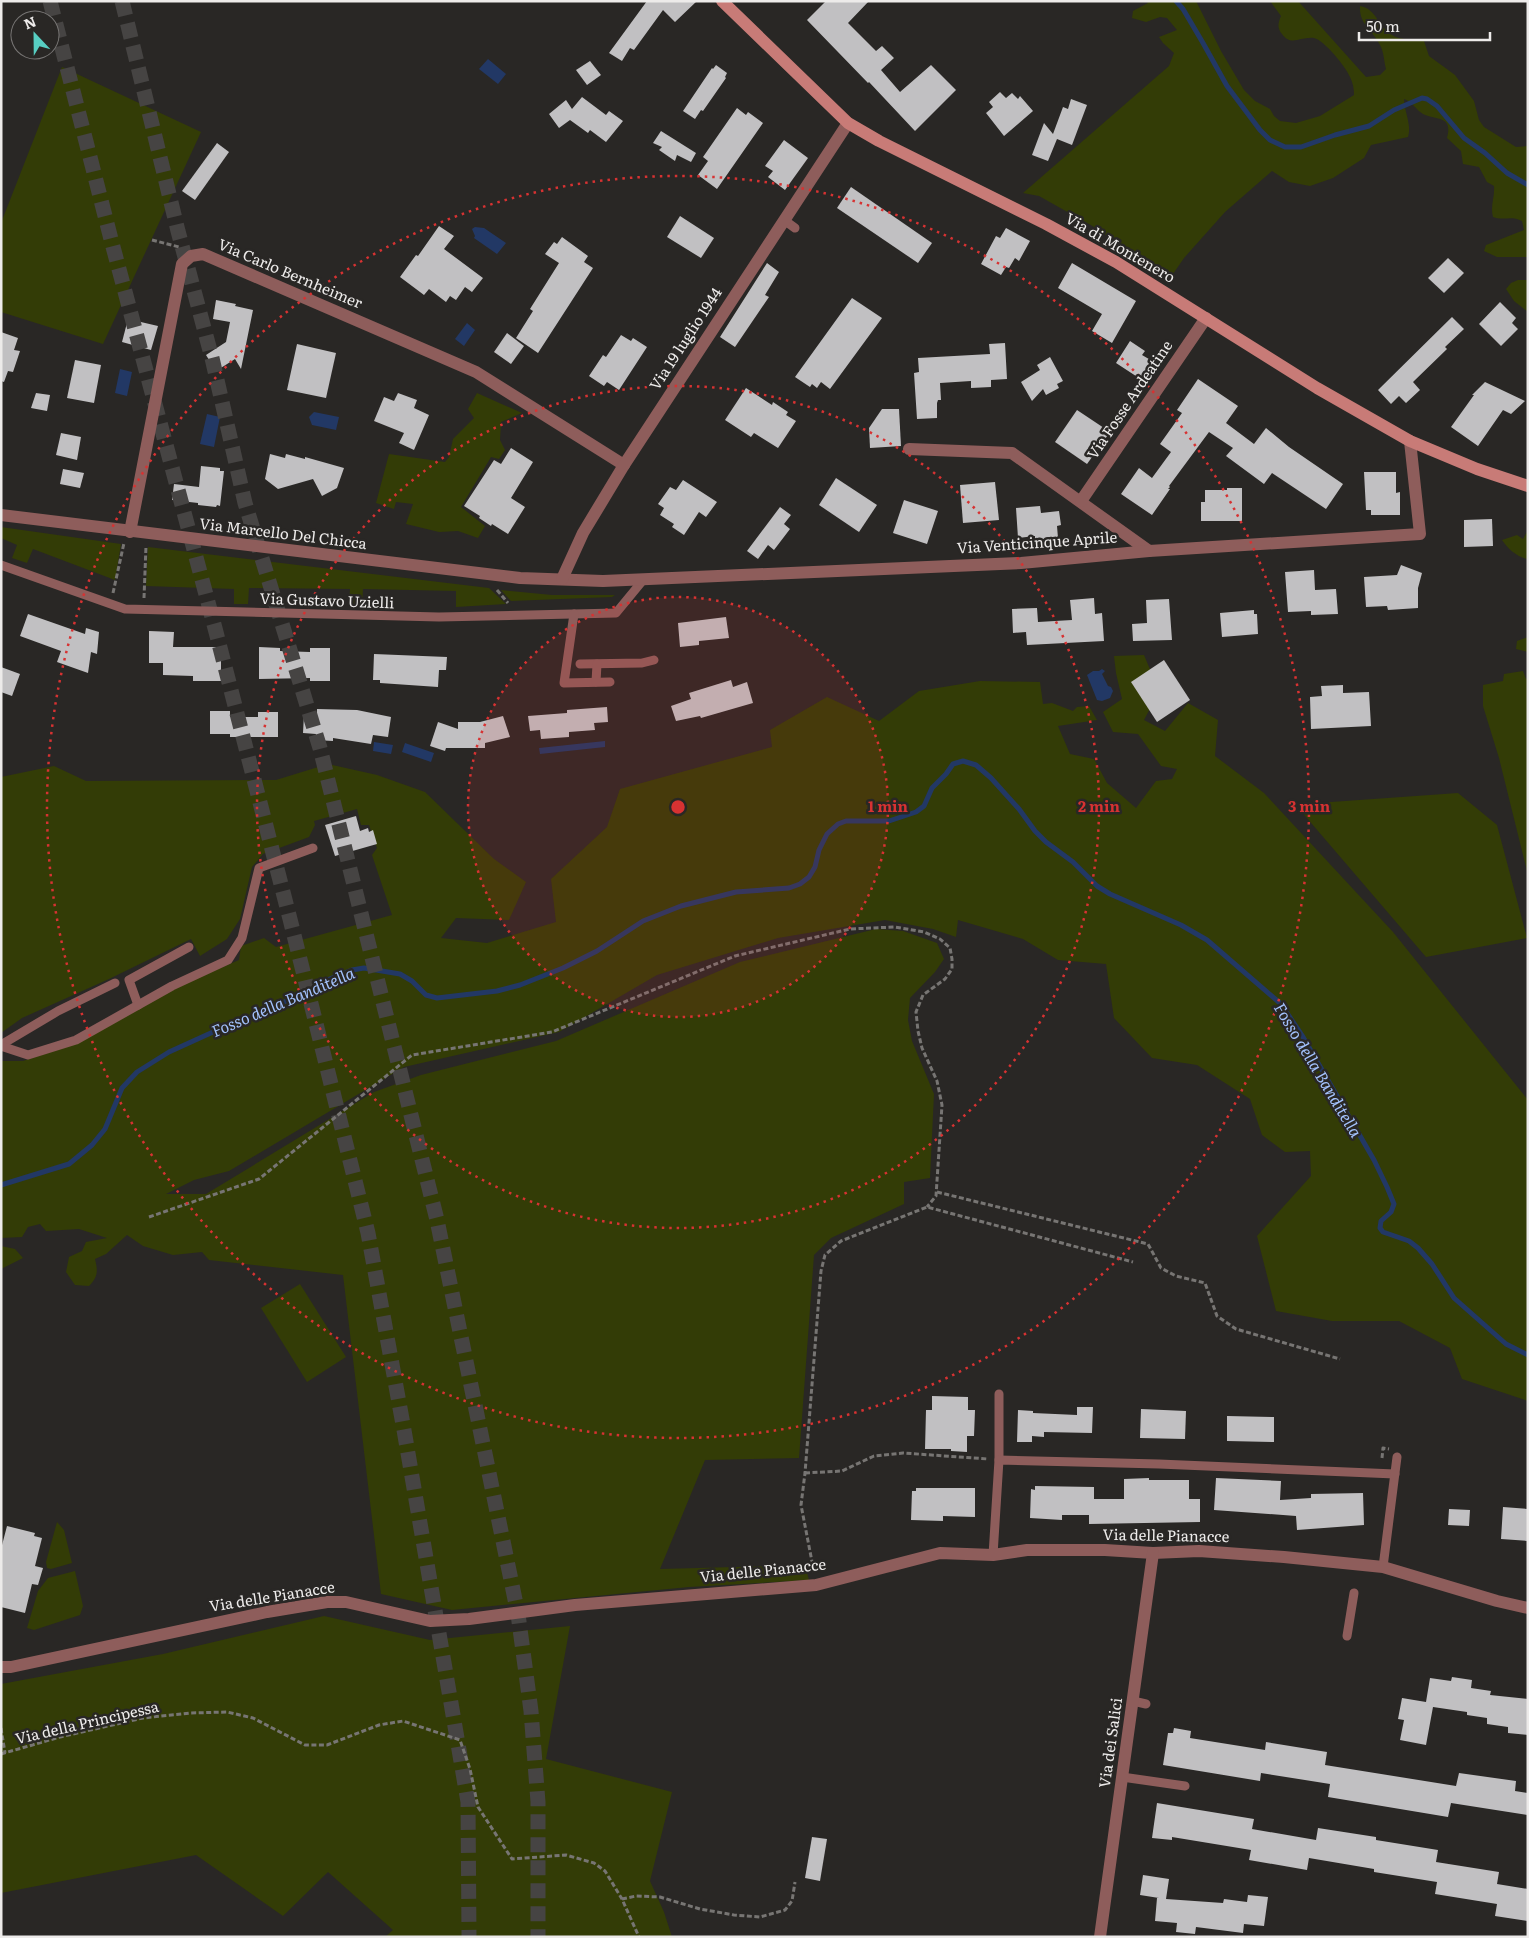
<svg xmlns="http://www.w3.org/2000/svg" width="1529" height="1938" font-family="Literata,serif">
	<rect width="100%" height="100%" fill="#292725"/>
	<g fill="#333c06">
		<path d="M1147,1H1196L1221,51L1244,90L1255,101L1270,109L1274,116L1280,121L1296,123L1320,116L1354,95C1354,89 1353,83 1350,77C1346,67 1324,40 1314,38C1301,36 1291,47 1282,34C1277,28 1278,23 1281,16L1270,1H1298L1366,77L1380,75L1386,69C1384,62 1384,52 1380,45C1373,30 1359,25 1360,6C1377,9 1378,27 1392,35C1400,40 1414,40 1424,41L1429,56L1455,75L1474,101L1479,120L1484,127L1516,147L1528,146V257H1497L1484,251L1486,245L1524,230L1522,221C1511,215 1504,221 1493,217C1490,206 1495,197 1494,186L1487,182L1479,167L1463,164L1461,151L1447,138C1453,115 1437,121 1423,114C1416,110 1413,102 1404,99C1404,111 1412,125 1408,137L1371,145L1364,158L1333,178L1310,186L1289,182L1272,171L1225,212L1184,258L1173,274L1167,278L1096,228L1039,196L1023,193L1169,66L1174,53L1163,43L1159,37L1177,30L1167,18L1160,17L1146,22L1132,18L1133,11L1148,3Z"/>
		<polygon points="62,67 201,132 103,344 1,312 1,223"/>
		<polygon points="1518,280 1528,280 1528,312 1514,301 1506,289 1511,283"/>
		<polygon points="477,393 522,413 501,422 500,440 505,450 499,459 491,457 461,507 485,526 478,538 458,531 439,532 406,524 413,504 396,502 394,509 376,503 389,454 445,462 449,457 453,439 474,418 468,409"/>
		<polygon points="1,527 121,544 115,580 33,549 27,563 12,558 17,545 1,538"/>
		<path d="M1528,530V559C1518,558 1507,548 1502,540L1517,535L1523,539Z"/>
		<polygon points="148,547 489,588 506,604 456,607 456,591 363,589 362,605 349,605 350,589 249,588 248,604 234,604 234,589 146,586"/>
		<polygon points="501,590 552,595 615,595 612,597 511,601"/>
		<polygon points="1528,637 1528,652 1516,649 1517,641"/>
		<path d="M1144,655L1152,674L1156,697L1144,720L1165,731L1188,703L1218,720L1215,756L1264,793L1393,932L1528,1100V1401L1462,1379L1450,1348L1399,1321H1332L1276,1311L1257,1236L1311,1176L1310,1151L1285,1152L1262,1135L1250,1099L1197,1065L1152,1058L1114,1018L1106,964L1058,960L1023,939L958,920L956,937L933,929L885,920L778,938L657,975L559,1032L404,1067L229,1171L194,1180L166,1194H206L374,1092L421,1075L556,1041L740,962L876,929L903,931L937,943L944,959L935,972L910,998L908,1020L912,1041L934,1094L930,1178L904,1182V1204L831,1238L814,1255L799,1458L705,1460L660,1569L805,1565L809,1580L689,1587L452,1610L381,1594L343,1275L209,1260L202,1252L173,1255L143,1246L127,1235L106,1254L95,1259C98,1271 98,1277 89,1286L75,1285L66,1272L69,1257L82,1251L86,1242L107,1238L79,1229L46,1231L40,1224L28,1227L22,1237L1,1238V1061H23L75,1044L174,988L239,960L241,946L264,938L276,947L392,915L372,855L377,848L369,825H361L357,809L314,821L315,825L309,837L263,854L252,867L240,919L227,939L200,956L191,939L109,979L22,1018L1,1033V777L54,766L86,781L276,780L328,764L377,775L425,792L494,859L526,882L509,920L456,918L441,938L487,943L556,922L551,879L607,827L620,789L772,747L770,730L827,697L879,721L919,691L980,681L1040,682L1043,704L1052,703L1073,711L1077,707L1089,706L1097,720L1058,726L1070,754L1094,759L1107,783L1136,808L1156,781L1172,779L1177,769L1161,766L1138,734L1113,732L1103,712L1122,699L1116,673L1114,656Z"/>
		<polygon points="1523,671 1526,679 1528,678 1528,875 1499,758 1483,706 1483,685 1503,681 1504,674"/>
		<polygon points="1458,793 1497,825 1527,938 1426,957 1300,810 1303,804"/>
		<polygon points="1,1246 15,1249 23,1258 1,1269"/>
		<polygon points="300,1284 346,1357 307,1382 261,1308"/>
		<polygon points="57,1522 64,1530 72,1563 51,1569 47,1568 46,1562"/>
		<polygon points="75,1571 83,1606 80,1615 34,1630 27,1628 38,1591 48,1578"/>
		<polygon points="324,1616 430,1640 570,1626 546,1759 672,1792 650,1881 664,1912 672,1937 385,1937 393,1930 328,1872 283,1916 196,1855 1,1893 1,1684 163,1654"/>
	</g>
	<g fill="#223865">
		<polygon points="488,59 506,74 498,84 479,69"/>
		<polygon points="475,227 484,228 506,243 497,254 474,238 475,236 472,229"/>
		<polygon points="467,323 475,330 464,346 455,339"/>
		<polygon points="120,369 132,372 127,396 115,393"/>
		<polygon points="314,412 339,417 336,430 312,425 309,417"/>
		<polygon points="207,414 220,417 214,447 200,444"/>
		<polygon points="1102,669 1105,671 1102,674 1108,686 1111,687 1113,691 1110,698 1102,701 1097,700 1087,675 1093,671 1099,671"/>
		<polygon points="605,741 605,747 540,754 539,748"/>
		<polygon points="374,742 393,745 391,754 373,751"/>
		<polygon points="405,743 434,753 431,762 402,752"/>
	</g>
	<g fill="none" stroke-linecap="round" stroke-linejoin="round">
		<g stroke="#223865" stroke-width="5">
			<polyline points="1176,1 1183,9 1203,43 1227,86 1260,130 1270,140 1285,147 1301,147 1335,135 1369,126 1394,110 1422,98 1427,99 1437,106 1464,138 1485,153 1507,173 1528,185"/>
			<polyline points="1,1185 69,1164 92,1145 105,1129 122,1088 137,1072 169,1052 235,1022 270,1011 305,989 352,970 364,968 400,974 412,981 426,995 437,998 497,991 520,985 563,968 597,951 643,921 681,906 736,892 789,888 800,884 809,877 815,867 819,850 827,834 838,824 846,821 889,821 916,812 924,806 932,788 946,774 953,764 963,761 976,765 991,778 1019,809 1035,831 1046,842 1073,862 1097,886 1110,894 1181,925 1207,940 1281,1004 1303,1037 1374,1160 1387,1187 1394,1204 1391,1212 1381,1221 1380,1228 1383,1232 1409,1241 1418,1248 1432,1264 1454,1298 1506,1344 1528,1355"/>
		</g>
	</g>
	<g fill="#c1c0c2">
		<polygon points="647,1 697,1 675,22 663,10 634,50 630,48 622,61 609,53"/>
		<polygon points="826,1 869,1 848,23 876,51 882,46 894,58 881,70 900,92 931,65 956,90 915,131 869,82 868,83 807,20"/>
		<polygon points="590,61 601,75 587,85 576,70"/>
		<polygon points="716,65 727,73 725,77 726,78 703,111 701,110 695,119 683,111 712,68 713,69"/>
		<polygon points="1000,92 1006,98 1012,93 1018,99 1020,96 1033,111 1004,136 986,113 993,107 989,102"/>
		<polygon points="582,97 606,115 609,111 623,121 606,142 590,130 588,133 570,120 559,128 549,114 566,100 572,109"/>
		<polygon points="1071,99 1087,105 1072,145 1057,139 1048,161 1032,155 1044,123 1053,134 1063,107 1068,109"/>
		<polygon points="737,108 746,115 748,112 763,123 717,189 698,175 708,161 703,157"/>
		<polygon points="661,131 696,153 691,162 677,155 675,161 659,150 662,147 653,143"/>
		<polygon points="784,140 808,158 785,190 768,177 773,171 765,166"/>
		<polygon points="217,143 229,152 195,200 182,191"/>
		<polygon points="851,187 932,243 918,263 837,208"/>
		<polygon points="680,216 714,238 701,258 667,237"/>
		<polygon points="439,226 454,236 444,249 483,278 472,292 465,287 456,300 450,296 446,302 429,289 424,295 400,277 416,255 418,256"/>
		<polygon points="1006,228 1030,241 1019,261 1015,258 1009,268 1006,267 1001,275 981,264 996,236 1000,238"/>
		<polygon points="562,237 588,256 584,262 593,268 538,353 516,338 533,311 530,309 559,263 545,254 554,242 557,244"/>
		<polygon points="1448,258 1464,273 1444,293 1428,278"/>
		<polygon points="767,263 779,272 765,295 769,297 735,347 720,337"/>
		<polygon points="1072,263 1136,301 1112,343 1092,331 1102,314 1058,288"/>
		<polygon points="852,298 882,318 830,389 821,382 817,388 812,384 810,387 795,377"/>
		<polygon points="216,300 236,304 235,306 253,310 241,369 235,359 216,371 206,355 226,342 230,322 213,319"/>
		<polygon points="1500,302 1516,318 1512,323 1518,329 1501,346 1479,324"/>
		<polygon points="1452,317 1464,329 1445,347 1447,349 1413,382 1420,390 1406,403 1399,396 1391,404 1378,390"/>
		<polygon points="128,319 158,326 151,350 122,342"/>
		<polygon points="1,332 18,338 14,350 20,351 13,372 8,371 4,382 1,381"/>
		<polygon points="507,333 524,346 511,364 494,352"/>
		<polygon points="621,335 631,341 633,338 647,347 619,390 607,382 604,386 589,376 603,355 606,357"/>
		<polygon points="1130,341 1145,351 1142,355 1154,362 1142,380 1116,363"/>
		<polygon points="1005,343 1007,379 991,380 991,387 971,388 971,381 940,383 941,400 938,400 937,403 937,418 917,419 914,373 919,372 918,358 990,354 989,344"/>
		<polygon points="297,344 336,353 326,398 287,390"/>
		<polygon points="1050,357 1063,381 1057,384 1059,388 1046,395 1043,389 1032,401 1021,382 1040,370 1037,365"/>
		<polygon points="75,360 101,365 94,403 67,398"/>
		<polygon points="1198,379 1238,406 1226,423 1254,444 1266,428 1289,447 1343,484 1326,509 1272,473 1264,484 1226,456 1233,448 1209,432 1169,486 1170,487 1168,489 1170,489 1152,515 1121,494 1139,468 1152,478 1171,452 1160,444 1182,413 1177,410"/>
		<polygon points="1485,382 1525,401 1511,414 1503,410 1478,446 1451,427 1474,395 1472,395"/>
		<polygon points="746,388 772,405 773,402 788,412 786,415 796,421 778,448 754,433 751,437 725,420"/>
		<polygon points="36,393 50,395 47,411 31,408"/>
		<polygon points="398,393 417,400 414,408 429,415 414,450 399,443 404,433 374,421 384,397 394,401"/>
		<polygon points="882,409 899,409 901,446 870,448 869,428"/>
		<polygon points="1077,410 1110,432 1087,464 1055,442"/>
		<polygon points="61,433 81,437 77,460 56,455"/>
		<polygon points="511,448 533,462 511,498 525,507 508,534 492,524 491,526 479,518 480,516 464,506 494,460 501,464"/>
		<polygon points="270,454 285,458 286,454 305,459 305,457 344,468 337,488 322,496 313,479 278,489 265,479"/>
		<polygon points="201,466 220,468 220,471 224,471 220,506 217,505 216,507 198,505 198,503 172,500 174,484 199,487"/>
		<polygon points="63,469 84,473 80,488 60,484"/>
		<polygon points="1364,472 1396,472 1396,493 1400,492 1400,515 1371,515 1371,510 1366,510"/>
		<polygon points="836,478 877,505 859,532 819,505"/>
		<polygon points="683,480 717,502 706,517 699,512 684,535 672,527 674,524 660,515 664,508 658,504 670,487 676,490"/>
		<polygon points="995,482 999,520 963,523 960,485"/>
		<polygon points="1227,488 1242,488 1242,521 1201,521 1201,502 1205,502 1205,490 1227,490"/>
		<polygon points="904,500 938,511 927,544 893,533"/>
		<polygon points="1040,506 1041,513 1059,511 1061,525 1057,526 1058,538 1035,540 1035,536 1018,538 1016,508"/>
		<polygon points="780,507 791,515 784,524 790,529 774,550 768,545 758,559 747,551"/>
		<polygon points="1492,519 1493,546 1464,547 1464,520"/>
		<polygon points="1401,565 1422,573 1418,588 1418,608 1388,610 1387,606 1366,607 1364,577 1397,575"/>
		<polygon points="1314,570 1315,590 1336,589 1338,614 1311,615 1311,611 1288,612 1285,572"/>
		<polygon points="1094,598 1095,614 1102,613 1104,641 1027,645 1026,632 1013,633 1012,609 1037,608 1038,622 1072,620 1070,600"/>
		<polygon points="1169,599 1172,640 1133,641 1132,624 1147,623 1146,600"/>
		<polygon points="1254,610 1254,614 1257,614 1258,634 1222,637 1220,613"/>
		<polygon points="28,614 85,634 86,628 99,632 97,654 91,652 88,673 57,662 61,651 20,636"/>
		<polygon points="726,617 729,638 699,641 699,645 680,647 678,623"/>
		<polygon points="149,631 174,632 173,647 221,647 221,681 193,681 193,676 163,675 163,663 149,663"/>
		<polygon points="259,647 280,648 280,651 310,652 310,648 330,648 330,681 310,681 310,678 259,679"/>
		<polygon points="374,654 447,657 446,670 439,670 438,687 380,683 380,680 373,680"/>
		<polygon points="1164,660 1190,700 1157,722 1131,682"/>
		<polygon points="1,667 20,674 12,696 1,692"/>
		<polygon points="731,680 733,687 747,682 753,703 701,718 700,716 676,721 671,706 691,699 689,693"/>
		<polygon points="1343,685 1343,693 1369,692 1371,726 1311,729 1310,697 1322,696 1321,686"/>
		<polygon points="607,707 608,722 594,723 595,730 569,732 569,737 541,739 540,730 530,731 528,716 567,713 567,710"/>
		<polygon points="317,709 357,710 391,717 388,737 373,735 371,744 333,738 333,741 315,740 316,734 303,733 304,714 317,715"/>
		<polygon points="210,711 230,711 230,717 258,717 258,712 278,712 278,737 230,737 230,734 210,734"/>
		<polygon points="503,716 510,737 485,743 485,748 446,748 445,751 430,746 438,722 458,729 458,722 480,722"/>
		<polygon points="356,816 360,831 368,828 369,832 373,830 377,844 335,856 325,825"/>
		<polygon points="932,1396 968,1397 968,1410 975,1410 974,1436 967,1436 967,1452 951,1451 951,1449 925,1449 926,1410 932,1410"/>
		<polygon points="1077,1407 1093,1407 1092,1433 1044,1432 1044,1437 1032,1436 1032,1442 1017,1442 1018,1410 1033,1411 1033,1413 1077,1415"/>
		<polygon points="1141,1409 1186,1411 1185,1439 1140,1438"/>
		<polygon points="1227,1416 1274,1417 1274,1442 1227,1441"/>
		<polygon points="1149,1478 1149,1480 1189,1480 1189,1499 1200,1499 1200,1522 1089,1524 1089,1515 1062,1515 1062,1520 1030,1518 1031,1489 1035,1490 1035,1486 1094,1487 1094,1499 1124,1499 1124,1479"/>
		<polygon points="1216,1478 1281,1481 1280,1500 1311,1498 1311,1494 1363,1493 1364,1525 1297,1530 1296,1516 1214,1510"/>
		<polygon points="916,1488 975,1488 975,1517 943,1516 943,1521 911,1520 912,1491 916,1491"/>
		<polygon points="1503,1507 1528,1509 1528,1541 1501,1539"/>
		<polygon points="1449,1509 1470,1510 1469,1526 1448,1525"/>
		<polygon points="7,1526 35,1533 34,1536 42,1538 35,1566 43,1568 38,1585 32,1584 25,1613 1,1607 1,1549"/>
		<polygon points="1452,1677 1472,1680 1471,1688 1491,1691 1490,1695 1528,1699 1528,1735 1508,1733 1508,1727 1487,1724 1487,1718 1467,1715 1467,1712 1433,1707 1426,1745 1400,1740 1404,1720 1398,1719 1402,1698 1426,1702 1430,1678 1451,1681"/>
		<polygon points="1174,1728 1191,1731 1190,1738 1265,1750 1266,1742 1327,1752 1325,1765 1456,1786 1459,1773 1516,1781 1515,1791 1528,1793 1528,1815 1451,1803 1448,1817 1328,1797 1330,1784 1261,1773 1260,1781 1163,1765 1168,1733 1173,1733"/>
		<polygon points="1157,1803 1254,1819 1252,1829 1316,1840 1318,1828 1376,1837 1376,1840 1438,1850 1436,1862 1499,1872 1497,1884 1528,1889 1528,1921 1495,1916 1497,1904 1435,1894 1437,1882 1374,1872 1374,1869 1309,1858 1307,1870 1249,1860 1251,1850 1172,1837 1172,1840 1152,1838"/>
		<polygon points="812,1837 827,1839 820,1881 805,1878"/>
		<polygon points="1143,1875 1169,1879 1166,1899 1223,1903 1224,1899 1247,1902 1248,1895 1268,1897 1264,1926 1244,1924 1243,1933 1196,1927 1195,1934 1176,1932 1177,1923 1155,1921 1157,1898 1159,1898 1140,1895"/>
	</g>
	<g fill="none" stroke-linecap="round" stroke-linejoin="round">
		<g stroke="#464443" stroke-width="15" stroke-dasharray="15 8" stroke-linecap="butt">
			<polyline points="50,1 112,243 216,632 290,919 368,1233 404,1430 468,1802 469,1937"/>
			<polyline points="122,1 178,231 212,358 245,503 320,748 437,1220 518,1614 531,1711 538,1802 538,1937"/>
		</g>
		<g stroke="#777573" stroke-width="3" stroke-dasharray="5 2.5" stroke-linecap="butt">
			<polyline points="152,240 179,247"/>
			<polyline points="497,590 508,603"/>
			<polyline points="113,593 124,543"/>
			<polyline points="144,598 146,546"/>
			<polyline points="937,1192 1148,1244 1161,1268 1176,1276 1205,1283 1217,1316 1236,1329 1340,1359"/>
			<polyline points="149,1217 259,1179 412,1055 552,1032 735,956 850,929 895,927 924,932 940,939 950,948 952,959 952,969 945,979 923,995 916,1012 918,1031 922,1048 937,1081 942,1105 936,1196 927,1207"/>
			<polyline points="1382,1458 1383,1448 1389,1449"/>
			<polyline points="805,1473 842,1471 874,1456 903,1453 988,1459"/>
			<polyline points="814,1572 801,1505 805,1473 821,1271 825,1255 841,1241 927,1207 1133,1262"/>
			<polyline points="1,1728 5,1753"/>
			<polyline points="1,1754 60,1737 143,1718 191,1713 227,1712 253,1718 305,1745 327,1745 379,1725 403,1721 460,1740 470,1769 478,1807 512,1859 566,1855 594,1863 605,1871 622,1899 639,1937"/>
			<polyline points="622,1899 636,1896 660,1897 700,1909 734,1915 760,1917 785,1910 792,1901 795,1882"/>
		</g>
		<g stroke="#8e5d5b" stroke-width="9">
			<polyline points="784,220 795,228"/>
			<polyline points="1,565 125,609 439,617 616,613 644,579"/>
			<polyline points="574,614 564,683 610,682"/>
			<polyline points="580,664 642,663 654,660"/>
			<polyline points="596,682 597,664"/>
			<polyline points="138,1005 129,980 189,947"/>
			<polyline points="1,1045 58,1011 115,983"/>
			<polyline points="1,1046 28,1055 76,1040 172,986 228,960 242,938 259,868 313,848"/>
			<polyline points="999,1460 999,1394"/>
			<polyline points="993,1555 999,1460 1159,1464 1395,1474"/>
			<polyline points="1383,1567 1397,1457"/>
			<polyline points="1347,1636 1354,1593"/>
			<polyline points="1133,1701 1146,1704"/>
			<polyline points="1122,1777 1185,1786"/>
		</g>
		<g stroke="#8e5d5b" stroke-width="12">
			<polyline points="909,449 1012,453 1149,551"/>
			<polyline points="1081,501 1206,318"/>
			<polyline points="1,515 520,578 603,581 1021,563 1149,551 1420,534 1410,441"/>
			<polyline points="130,532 182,264 191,256 203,254 476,372 624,465"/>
			<polyline points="562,579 583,533 624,465 848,123"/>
			<polyline points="1,1667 11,1667 267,1612 327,1602 346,1602 430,1621 469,1619 575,1605 816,1585 940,1553 993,1555 1027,1550 1105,1550 1153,1553 1199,1551 1284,1557 1383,1567 1497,1601 1528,1608"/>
			<polyline points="1100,1937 1153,1553"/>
		</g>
		<polyline stroke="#c87b77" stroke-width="12" points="722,1 848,123 879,141 1046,224 1116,262 1317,388 1410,441 1477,469 1528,486"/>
	</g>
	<circle cx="678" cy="807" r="210" fill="#d73232" fill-opacity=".12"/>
	<g fill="none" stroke="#d73232" stroke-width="2.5" stroke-dasharray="2.5 5">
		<circle cx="678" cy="807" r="210"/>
		<circle cx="678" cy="807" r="421"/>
		<circle cx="678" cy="807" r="631"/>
	</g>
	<g text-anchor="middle" stroke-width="5" stroke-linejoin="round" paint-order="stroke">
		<g font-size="15" fill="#edebea" stroke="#292725">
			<text transform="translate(1120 248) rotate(30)" y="5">Via di Montenero</text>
			<text transform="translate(290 274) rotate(23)" y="5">Via Carlo Bernheimer</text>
			<text transform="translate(686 339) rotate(-57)" y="5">Via 19 luglio 1944</text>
			<text transform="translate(1130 400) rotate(-56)" y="5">Via Fosse Ardeatine</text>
			<text transform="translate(283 534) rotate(7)" y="5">Via Marcello Del Chicca</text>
			<text transform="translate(1037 543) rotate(-4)" y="5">Via Venticinque Aprile</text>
			<text transform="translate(327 601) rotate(2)" y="5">Via Gustavo Uzielli</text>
			<text transform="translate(1166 1536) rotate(1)" y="5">Via delle Pianacce</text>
			<text transform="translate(763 1571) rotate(-6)" y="5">Via delle Pianacce</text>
			<text transform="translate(272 1597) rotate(-9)" y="5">Via delle Pianacce</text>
			<text transform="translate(87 1723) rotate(-13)" y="5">Via della Principessa</text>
			<text transform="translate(1111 1743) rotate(-82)" y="5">Via dei Salici</text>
		</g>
		<g font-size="16" font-style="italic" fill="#a3c2fd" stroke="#292725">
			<text transform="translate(283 1002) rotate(-23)" y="6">Fosso della Banditella</text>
			<text transform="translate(1318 1070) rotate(59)" y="6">Fosso della Banditella</text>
		</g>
	</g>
	<circle cx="678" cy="807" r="8" fill="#d73232" stroke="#292725" stroke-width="2.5"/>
	<g font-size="15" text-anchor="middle" font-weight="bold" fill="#d73232" stroke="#292725" stroke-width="5" stroke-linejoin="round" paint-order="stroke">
		<text x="888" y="812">1 min</text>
		<text x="1099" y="812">2 min</text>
		<text x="1309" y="812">3 min</text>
	</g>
	<rect width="1529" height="1938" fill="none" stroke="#edebea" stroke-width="5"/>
	<g transform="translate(35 35) rotate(338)"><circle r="24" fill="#292725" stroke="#777574"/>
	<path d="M0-4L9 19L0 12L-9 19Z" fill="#57cec2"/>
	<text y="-8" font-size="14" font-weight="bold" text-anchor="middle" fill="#edebea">N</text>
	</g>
	<path d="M1359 32v8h131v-8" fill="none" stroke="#edebea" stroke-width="2.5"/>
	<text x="1366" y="32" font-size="15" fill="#edebea" stroke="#292725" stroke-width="4" paint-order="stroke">50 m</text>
</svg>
